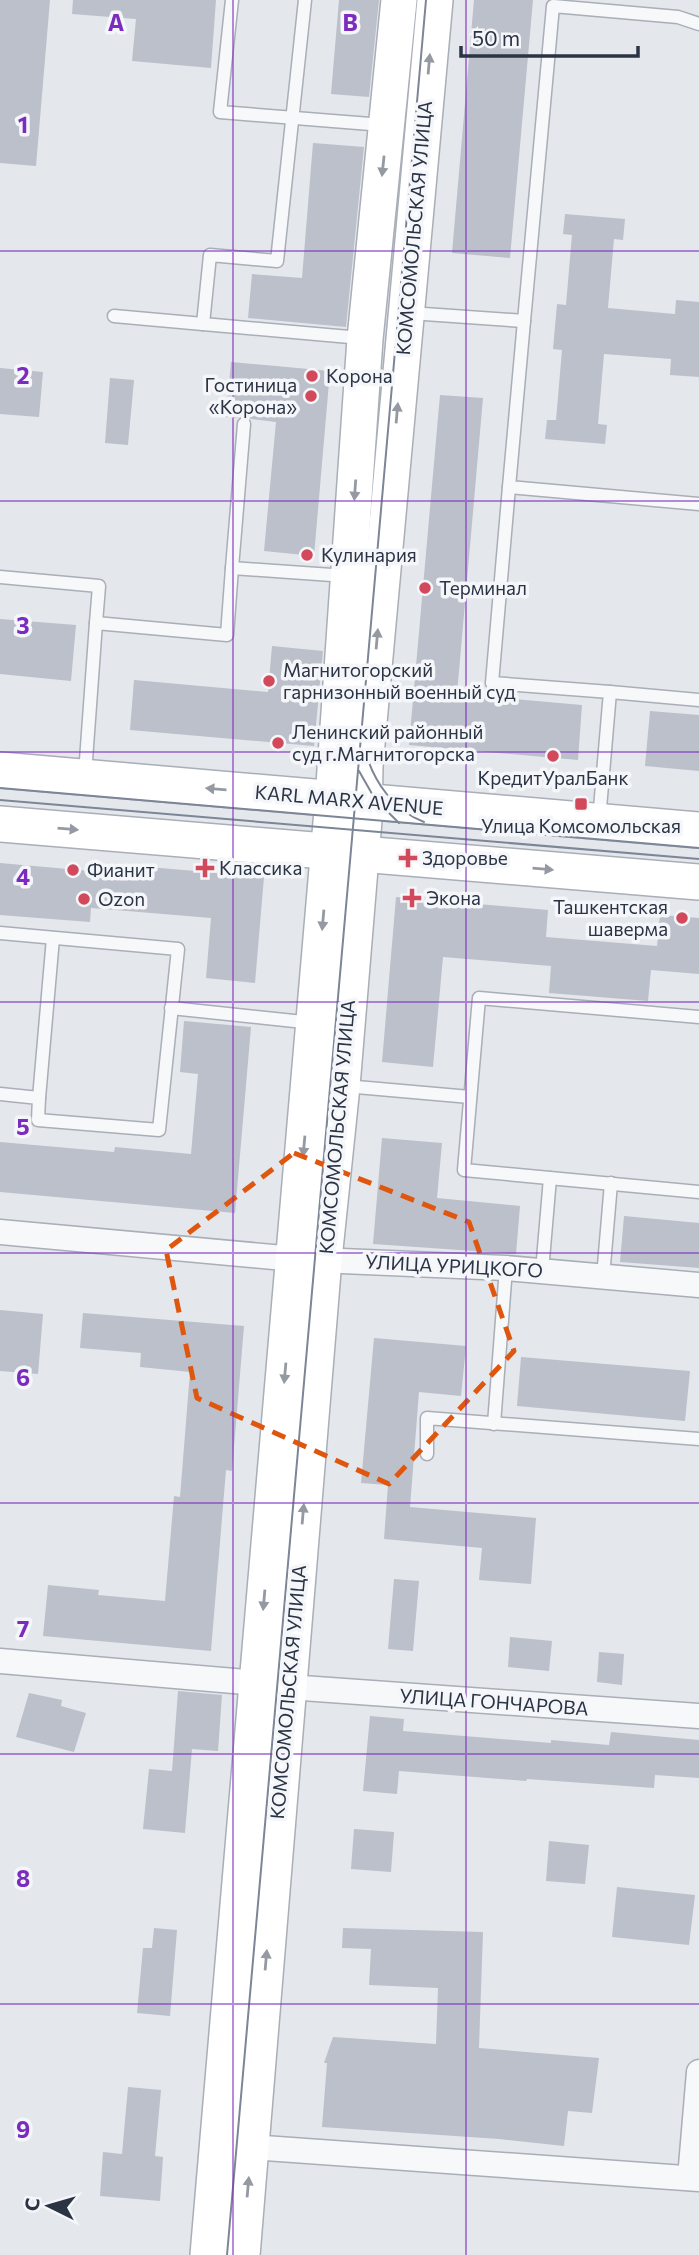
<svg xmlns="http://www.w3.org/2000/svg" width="699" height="2255" font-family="Commissioner,sans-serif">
	<rect width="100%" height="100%" fill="#e4e7ec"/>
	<g fill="#bbc0ca">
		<polygon points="0,0 50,0 36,166 0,163"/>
		<polygon points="73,0 216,0 211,68 132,61 136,19 72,14"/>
		<polygon points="339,0 379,0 369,97 331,94"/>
		<polygon points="474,0 533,0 510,258 452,253"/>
		<polygon points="313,143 364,147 346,327 248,318 252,274 302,278"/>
		<polygon points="565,214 625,219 623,240 614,239 608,308 675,314 676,300 699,302 699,377 670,375 671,359 604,354 598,424 607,425 605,444 545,439 547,420 556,420 562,350 553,349 557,304 566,305 572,235 563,234"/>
		<polygon points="231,362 330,371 314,556 264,551 276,422 251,419 244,415 238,418 226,417"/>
		<polygon points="0,368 43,372 39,417 0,414"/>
		<polygon points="110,378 134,380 128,445 105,443"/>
		<polygon points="440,395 483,398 457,694 582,705 578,760 409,745"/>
		<polygon points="0,619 76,625 71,681 0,674"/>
		<polygon points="272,646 323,651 314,746 130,730 134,680 268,692"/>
		<polygon points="650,711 699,715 699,771 645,766"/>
		<polygon points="0,863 113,873 114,864 264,877 255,983 206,978 211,918 91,908 90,922 0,915"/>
		<polygon points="396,897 548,910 546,937 657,946 660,915 699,918 699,974 651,970 648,1001 549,993 551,966 443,957 433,1067 382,1062"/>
		<polygon points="184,1021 251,1027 235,1213 0,1192 0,1142 114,1152 115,1147 191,1154 198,1074 180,1072"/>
		<polygon points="382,1138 442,1143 437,1198 520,1206 516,1254 373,1244"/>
		<polygon points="624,1216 699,1223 699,1268 620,1262"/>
		<polygon points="0,1310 43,1314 38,1374 0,1371"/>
		<polygon points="83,1313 244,1326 232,1471 226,1470 211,1651 43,1636 48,1585 99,1590 98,1595 165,1601 174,1496 180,1497 190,1372 140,1367 141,1353 80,1348"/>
		<polygon points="374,1338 466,1346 461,1396 419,1392 410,1507 536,1518 531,1584 479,1580 482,1548 384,1539 388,1485 361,1483"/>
		<polygon points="521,1357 690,1371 685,1421 517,1406"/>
		<polygon points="394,1579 419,1581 413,1651 388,1649"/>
		<polygon points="510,1637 552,1641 549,1671 508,1667"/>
		<polygon points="599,1652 624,1654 622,1685 597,1682"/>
		<polygon points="178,1691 222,1695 218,1751 192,1749 185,1833 143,1829 149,1769 172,1771"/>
		<polygon points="29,1693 62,1700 61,1706 86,1713 74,1752 16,1737"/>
		<polygon points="370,1716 404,1719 403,1731 551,1743 551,1740 609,1745 611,1732 699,1740 699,1778 655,1775 654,1788 527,1779 526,1781 399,1771 397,1794 363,1791"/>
		<polygon points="354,1829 394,1832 391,1872 351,1869"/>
		<polygon points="549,1841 589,1845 585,1884 546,1881"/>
		<polygon points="617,1887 695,1895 689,1945 612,1937"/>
		<polygon points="154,1928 177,1930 170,2016 137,2013 143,1948 152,1948"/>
		<polygon points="343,1928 483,1932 479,2048 599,2058 592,2113 568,2111 564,2146 499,2139 322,2127 327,2063 324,2063 333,2037 436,2044 438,1988 369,1985 371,1949 342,1948"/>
		<polygon points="128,2087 161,2090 155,2156 163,2157 160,2201 100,2196 103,2152 122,2154"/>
	</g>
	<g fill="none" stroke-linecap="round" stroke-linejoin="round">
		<g stroke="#a9aeb7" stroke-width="15">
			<g id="lane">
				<polyline points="232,0 220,112 383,125"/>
				<polyline points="305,0 277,261 210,255 203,324 361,338"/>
				<polyline points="410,313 524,321 553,6 678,17 699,24"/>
				<polyline points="114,316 203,324"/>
				<polyline points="524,321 509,487 699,504"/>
				<polyline points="509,487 492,683 610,692 599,820"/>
				<polyline points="232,568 244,424"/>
				<polyline points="0,577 99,586 96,623"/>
				<polyline points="610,692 699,700"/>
				<polyline points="85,774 96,623 227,635 232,568 346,576"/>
				<polyline points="0,933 178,949 159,1130 38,1120 39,1098 0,1094"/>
				<polyline points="171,1008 313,1023"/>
				<polyline points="699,1017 479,998 464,1170 699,1192"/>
				<polyline points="345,1086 470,1097"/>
				<polyline points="39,1098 53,938"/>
				<polyline points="542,1271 550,1178"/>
				<polyline points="603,1277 611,1183"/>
				<polyline points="494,1424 506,1268"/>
				<polyline points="427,1454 427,1418 699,1439"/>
			</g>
		</g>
		<g stroke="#a9aeb7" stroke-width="27">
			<g id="street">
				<polyline points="0,1232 295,1259 506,1268 699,1285"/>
				<polyline points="0,1661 257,1683"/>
				<polyline points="288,1687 699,1716"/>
				<polyline points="251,2147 699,2179"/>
				<polyline points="690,2178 699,2072"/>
			</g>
		</g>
		<g stroke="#a9aeb7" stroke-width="38">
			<g id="secondary">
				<polyline points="0,770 699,830"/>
				<polyline points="0,824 699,882"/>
				<polyline points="208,2255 333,799 365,339 399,0"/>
				<polyline points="242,2255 324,1259 342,1086 364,820 365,766 435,0"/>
			</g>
		</g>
		<use href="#lane" stroke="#f7f8fa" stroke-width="12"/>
		<use href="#street" stroke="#f7f8fa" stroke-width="24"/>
		<use href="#secondary" stroke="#fff" stroke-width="35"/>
		<g stroke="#7d8696" stroke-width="2">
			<path d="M365,750C373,781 394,811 424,822"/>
			<polyline points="359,771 375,799 399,823"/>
			<polyline points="0,788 699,848"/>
			<polyline points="0,800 699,859"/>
			<polyline points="227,2255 426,0"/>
		</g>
	</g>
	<defs><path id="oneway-solid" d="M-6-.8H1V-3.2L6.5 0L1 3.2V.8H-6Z" transform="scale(1.75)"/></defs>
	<g fill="#959aa2">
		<use href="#oneway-solid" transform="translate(429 64) rotate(-85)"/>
		<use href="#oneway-solid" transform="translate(383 166) rotate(96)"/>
		<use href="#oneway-solid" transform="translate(397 413) rotate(-85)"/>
		<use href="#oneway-solid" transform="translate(355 490) rotate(94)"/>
		<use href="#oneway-solid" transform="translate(377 639) rotate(-85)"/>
		<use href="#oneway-solid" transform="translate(216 789) rotate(-175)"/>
		<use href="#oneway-solid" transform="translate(68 829) rotate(5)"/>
		<use href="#oneway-solid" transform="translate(543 869) rotate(5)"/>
		<use href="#oneway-solid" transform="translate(323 920) rotate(95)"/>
		<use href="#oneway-solid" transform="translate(304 1146) rotate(95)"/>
		<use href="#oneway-solid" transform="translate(285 1373) rotate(95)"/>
		<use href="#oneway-solid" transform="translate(303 1514) rotate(-85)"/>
		<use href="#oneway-solid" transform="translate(264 1600) rotate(95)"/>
		<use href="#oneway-solid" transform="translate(266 1960) rotate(-85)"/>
		<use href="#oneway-solid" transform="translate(248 2187) rotate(-85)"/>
	</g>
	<path fill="none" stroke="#df570f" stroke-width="5" stroke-dasharray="14 9" stroke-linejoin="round" d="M294,1153L469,1222L514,1351L389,1484L197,1398L166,1250Z"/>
	<path fill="none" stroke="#7b2cbf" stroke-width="2" stroke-opacity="0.55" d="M233,0V2255M466,0V2255M0,251H699M0,501H699M0,752H699M0,1002H699M0,1253H699M0,1503H699M0,1754H699M0,2004H699"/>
	<g fill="#d1495b" stroke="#f4f6f9" stroke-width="2.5">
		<circle cx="312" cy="376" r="7"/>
		<circle cx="311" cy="396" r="7"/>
		<circle cx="307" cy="555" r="7"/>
		<circle cx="425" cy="588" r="7"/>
		<circle cx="269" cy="681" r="7"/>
		<circle cx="278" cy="743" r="7"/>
		<circle cx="553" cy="756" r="7"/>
		<rect x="574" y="797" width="14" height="14" rx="3.5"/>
		<path d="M404.5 847.5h7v7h7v7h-7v7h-7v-7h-7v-7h7z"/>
		<path d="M201.5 857.5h7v7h7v7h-7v7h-7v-7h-7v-7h7z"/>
		<circle cx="73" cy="870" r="7"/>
		<path d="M408.5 887.5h7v7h7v7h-7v7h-7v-7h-7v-7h7z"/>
		<circle cx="84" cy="899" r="7"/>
		<circle cx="682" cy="918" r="7"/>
	</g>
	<g text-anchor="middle" stroke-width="7" stroke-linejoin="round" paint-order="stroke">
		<g font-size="19" fill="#2b3445" stroke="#f4f6f9">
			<text transform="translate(414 228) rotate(-85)" y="7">КОМСОМОЛЬСКАЯ УЛИЦА</text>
			<text transform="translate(349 800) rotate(5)" y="7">KARL MARX AVENUE</text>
			<text transform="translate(337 1127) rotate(-85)" y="7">КОМСОМОЛЬСКАЯ УЛИЦА</text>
			<text transform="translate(454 1266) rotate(3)" y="7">УЛИЦА УРИЦКОГО</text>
			<text transform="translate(288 1692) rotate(-85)" y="7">КОМСОМОЛЬСКАЯ УЛИЦА</text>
			<text transform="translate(494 1702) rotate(4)" y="7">УЛИЦА ГОНЧАРОВА</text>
		</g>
		<g font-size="19" fill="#2b3445" stroke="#f4f6f9" text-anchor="start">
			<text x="326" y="383">Корона</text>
			<text x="297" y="392" text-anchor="end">Гостиница<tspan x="297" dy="22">«Корона»</tspan></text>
			<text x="321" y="562">Кулинария</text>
			<text x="439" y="595">Терминал</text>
			<text x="283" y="677">Магнитогорский<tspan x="283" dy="22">гарнизонный военный суд</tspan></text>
			<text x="292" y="739">Ленинский районный<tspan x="292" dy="22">суд г.Магнитогорска</tspan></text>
			<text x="553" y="785" text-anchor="middle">КредитУралБанк</text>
			<text x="581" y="833" text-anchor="middle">Улица Комсомольская</text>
			<text x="422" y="865">Здоровье</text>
			<text x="219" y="875">Классика</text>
			<text x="87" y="877">Фианит</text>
			<text x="426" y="905">Экона</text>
			<text x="98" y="906">Ozon</text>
			<text x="668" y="914" text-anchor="end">Ташкентская<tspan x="668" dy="22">шаверма</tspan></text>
		</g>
	</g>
	<g font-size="23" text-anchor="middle" font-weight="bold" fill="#7b2cbf" stroke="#f4f6f9" stroke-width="7" stroke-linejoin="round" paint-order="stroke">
		<text x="116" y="31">A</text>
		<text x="350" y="31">B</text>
		<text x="23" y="133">1</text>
		<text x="23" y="384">2</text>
		<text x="23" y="634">3</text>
		<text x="23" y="885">4</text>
		<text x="23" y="1135">5</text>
		<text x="23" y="1386">6</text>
		<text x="23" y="1637">7</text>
		<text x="23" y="1887">8</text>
		<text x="23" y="2138">9</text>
	</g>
	<g transform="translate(49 2206) rotate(275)" stroke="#f4f6f9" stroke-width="5" paint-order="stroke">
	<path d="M0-5L12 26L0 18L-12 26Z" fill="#2b3445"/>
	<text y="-10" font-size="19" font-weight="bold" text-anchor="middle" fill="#2b3445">С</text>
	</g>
	<path d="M461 46v10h177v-10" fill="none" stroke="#2b3445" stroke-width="3.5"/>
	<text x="472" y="46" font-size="21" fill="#2b3445" stroke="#f4f6f9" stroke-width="5" paint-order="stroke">50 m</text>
</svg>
